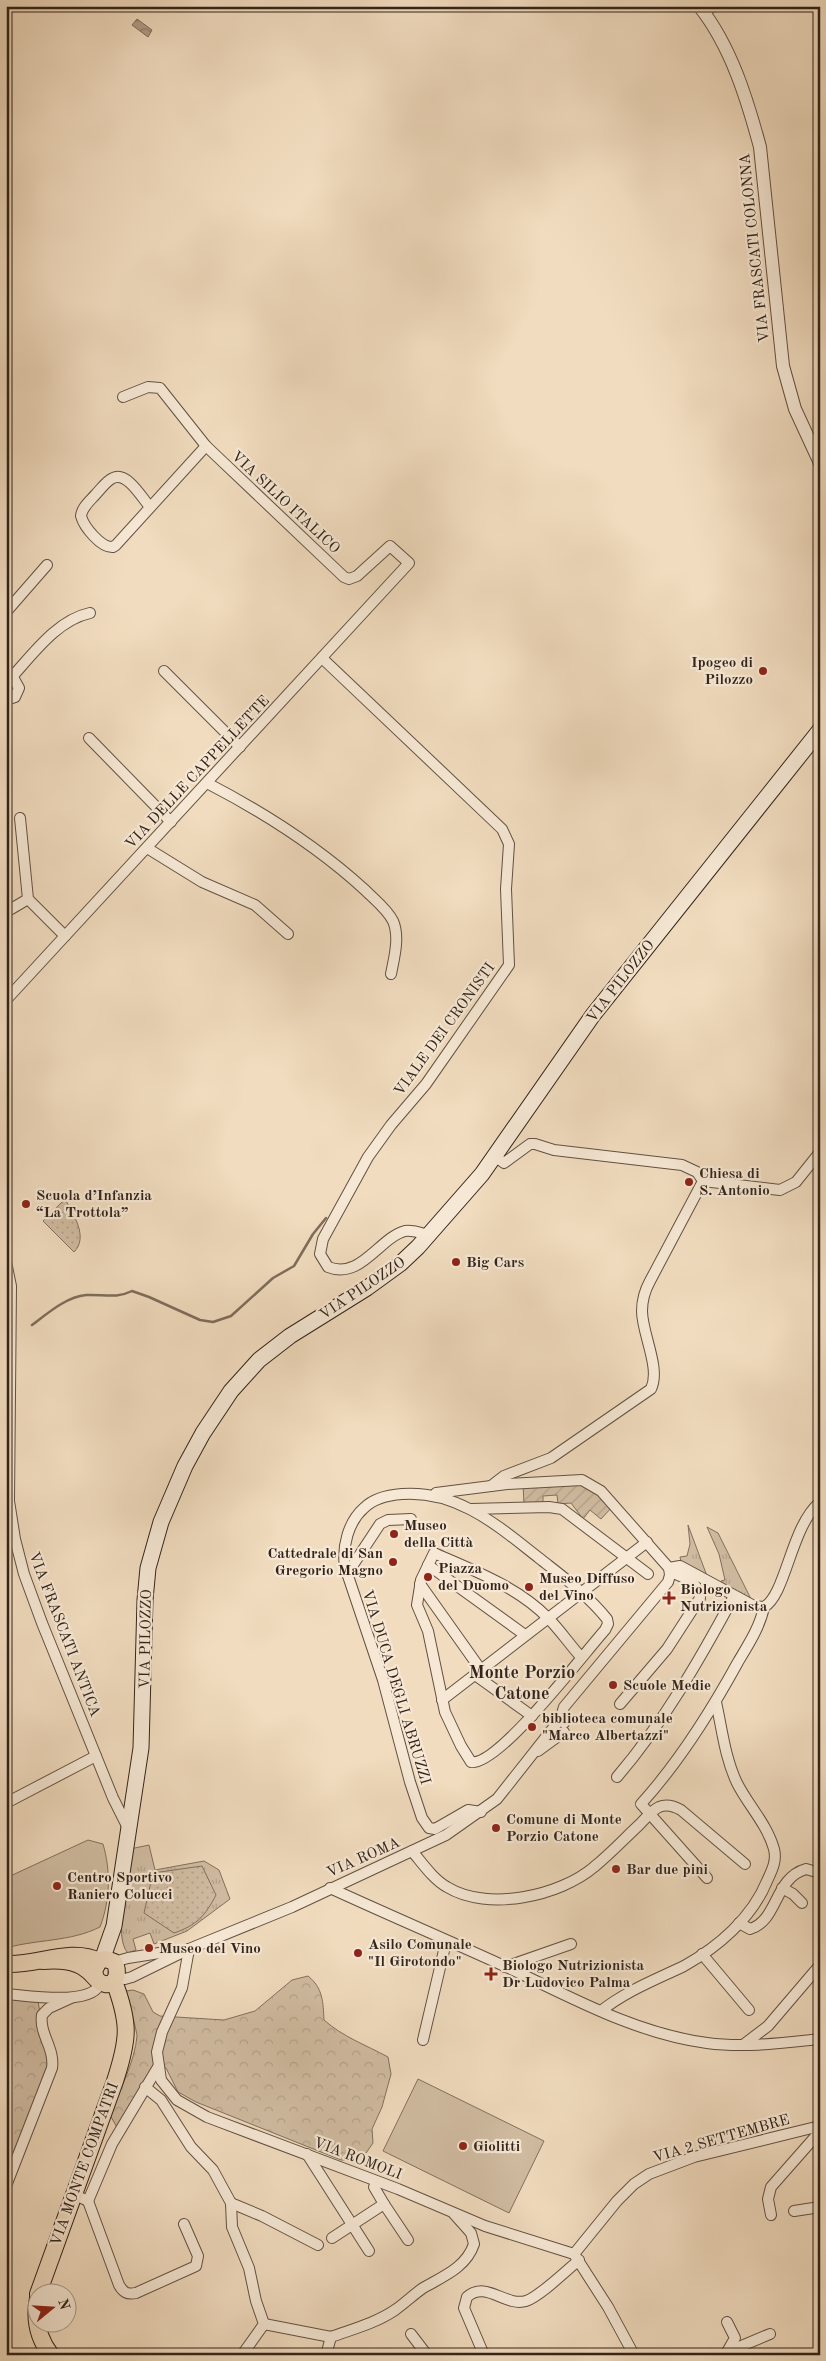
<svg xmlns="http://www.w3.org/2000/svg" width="826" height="2361" font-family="'Old Standard TT',serif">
	<defs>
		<pattern id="grass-tufts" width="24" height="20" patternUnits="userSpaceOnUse" patternTransform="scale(1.25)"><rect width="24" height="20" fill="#d1bda3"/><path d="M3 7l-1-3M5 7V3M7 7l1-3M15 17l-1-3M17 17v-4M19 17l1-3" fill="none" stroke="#b4a28c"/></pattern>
		<pattern id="forest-crowns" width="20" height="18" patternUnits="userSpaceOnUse" patternTransform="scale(1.25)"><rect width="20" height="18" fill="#d1bda3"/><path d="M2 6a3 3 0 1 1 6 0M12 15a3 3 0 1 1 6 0" fill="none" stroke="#b4a28c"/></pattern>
		<pattern id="park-dots" width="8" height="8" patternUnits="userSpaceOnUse" patternTransform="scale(1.25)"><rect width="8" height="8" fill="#d1bda3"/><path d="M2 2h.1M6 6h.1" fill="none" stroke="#b4a28c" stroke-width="1.8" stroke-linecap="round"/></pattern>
		<pattern id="garden-furrows" width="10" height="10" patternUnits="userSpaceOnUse" patternTransform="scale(1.25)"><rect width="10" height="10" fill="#d1bda3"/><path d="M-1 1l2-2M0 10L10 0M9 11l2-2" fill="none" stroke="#b4a28c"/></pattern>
		<pattern id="water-waves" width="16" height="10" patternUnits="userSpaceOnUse" patternTransform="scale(1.25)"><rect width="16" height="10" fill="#b09d87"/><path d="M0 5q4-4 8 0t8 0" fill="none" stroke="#90806e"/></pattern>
	</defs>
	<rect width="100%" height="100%" fill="#f1dcbf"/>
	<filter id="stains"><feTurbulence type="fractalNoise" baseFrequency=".004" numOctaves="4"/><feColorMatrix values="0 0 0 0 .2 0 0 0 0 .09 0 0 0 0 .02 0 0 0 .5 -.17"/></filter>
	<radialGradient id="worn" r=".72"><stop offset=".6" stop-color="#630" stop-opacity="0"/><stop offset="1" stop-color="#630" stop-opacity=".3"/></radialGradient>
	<g fill="url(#grass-tufts)" stroke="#82705e">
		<polygon points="688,1525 707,1576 681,1562 680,1557 687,1556 690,1544"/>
		<polygon points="707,1527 718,1533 751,1599 722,1585 721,1581 725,1580 719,1554"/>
		<path d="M149,1845L155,1870L204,1861L219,1870L230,1899L187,1931L154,1944L150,1933L133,1939L136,1950L128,1953C113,1939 127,1870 130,1849Z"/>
	</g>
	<g fill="url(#forest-crowns)" stroke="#82705e">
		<path d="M308,1976C323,1988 323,2002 324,2020C343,2037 366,2045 388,2057L391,2074L382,2107L372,2129L373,2143L366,2153L354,2160H341L196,2102L178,2092L166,2068L158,2067L119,2131L110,2115C119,2092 135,2061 137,2036C137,2032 128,1999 126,1991L133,1990L144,1994L153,2012L160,2016L224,2020L255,2011L292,1980Z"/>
		<polygon points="6,1999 38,2001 48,2062 45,2079 6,2175"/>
	</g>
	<g fill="url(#park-dots)" stroke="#82705e">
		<path d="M65,1199C73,1214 89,1237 74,1252L43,1221Z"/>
		<path d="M202,1866L216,1895C205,1916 197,1925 174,1933L144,1913L153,1873Z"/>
	</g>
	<polygon fill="url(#garden-furrows)" stroke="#82705e" points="580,1482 613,1506 601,1519 590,1510 583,1519 571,1503 558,1504 557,1495 543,1496 543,1504 524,1504 523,1485"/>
	<g fill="#d1bda3" stroke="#82705e">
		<path d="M88,1840L103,1844C111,1871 110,1901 100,1927C70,1942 38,1939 6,1948V1878Z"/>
		<polygon points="418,2079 544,2141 509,2213 383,2151"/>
	</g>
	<polygon fill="url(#water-waves)" stroke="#7e6c5b" points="137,19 152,30 148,37 132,25"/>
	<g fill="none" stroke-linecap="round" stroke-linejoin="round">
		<path stroke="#7e6c5b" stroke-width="2.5" d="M32,1325C48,1313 66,1297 86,1295C103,1294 116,1299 132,1291L149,1297L200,1320L213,1322L231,1316L273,1278L294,1266L313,1234L326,1218"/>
		<g stroke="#625143" stroke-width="12">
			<g id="minor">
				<polyline points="703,11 715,6"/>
				<polyline points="123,397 148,387 160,388 206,446"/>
				<polyline points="6,612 47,565"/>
				<path d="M322,658L502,829L509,844L506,889L509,965L426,1084L391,1125L368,1157L323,1239L320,1254L328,1267C361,1280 379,1238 405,1231C413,1230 421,1233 428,1235"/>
				<polyline points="164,671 240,747"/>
				<polyline points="6,678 14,679 19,688 15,697 6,700"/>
				<path d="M11,678C33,654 57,620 90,613"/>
				<polyline points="89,738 171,822"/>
				<path d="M207,783C263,812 318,847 365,890C375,900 387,909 393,921C400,937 394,958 391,974"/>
				<polyline points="20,818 28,899 65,936"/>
				<polyline points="147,848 202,882 255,905 288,934"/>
				<polyline points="6,912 28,899"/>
				<path d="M6,1000L409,563L390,546L357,576L349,579L344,577L206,446L116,545L113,547C101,548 84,527 81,516C82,507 90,501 96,494C101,489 106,481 113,478C127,471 142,498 150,507"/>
				<polyline points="703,1181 780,1190 796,1182 820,1152"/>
				<polyline points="6,1262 11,1286 9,1501 15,1539 24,1574 42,1623 113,1798 128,1828"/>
				<path d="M491,1486L504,1476L551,1458L651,1389C661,1368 642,1334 642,1311C642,1300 645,1290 650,1281L703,1181L697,1172L682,1165L554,1150L535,1144H530L504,1163L496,1157"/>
				<polyline points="436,1493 507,1484 582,1480 601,1491 669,1568 670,1575 668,1582 564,1707 561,1717 564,1723"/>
				<polyline points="471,1509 549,1507 562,1509 648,1574"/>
				<polyline points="428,1565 525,1635"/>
				<polyline points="669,1568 680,1566 754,1606 764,1607"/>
				<polyline points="347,1574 380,1524 388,1520 411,1519"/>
				<polyline points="420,1584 481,1670"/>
				<path d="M764,1607C786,1595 791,1526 820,1502"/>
				<polyline points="475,1675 532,1716"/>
				<polyline points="442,1700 647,1542"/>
				<path d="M620,1704L667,1649L700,1598C701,1584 682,1576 670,1572"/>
				<polyline points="538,1751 564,1732"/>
				<path d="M617,1777C664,1722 700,1659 734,1596"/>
				<polyline points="6,1803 96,1756"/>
				<path d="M481,1812L468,1810L435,1829L429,1828L422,1818L410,1782L383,1680L345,1567C342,1547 348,1522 364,1508C374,1498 388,1495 402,1494C458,1490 498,1526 539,1558C563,1577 588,1595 607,1619L608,1624L605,1630C585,1652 498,1767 471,1762L461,1746L445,1712L428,1631L417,1605L421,1580L434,1553C473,1570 518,1587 548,1618C560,1630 570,1645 581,1657"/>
				<path d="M412,1851C423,1864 433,1879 447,1887C488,1912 560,1896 594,1867C610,1854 624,1839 639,1825C645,1819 651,1811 659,1807C666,1804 674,1806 681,1810L745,1864"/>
				<path d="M707,1878L641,1804C680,1761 710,1713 738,1662C748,1645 760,1627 764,1607"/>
				<path d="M330,1888C391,1916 452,1942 513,1970C574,1999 638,2034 707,2043C744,2048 782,2043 820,2039"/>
				<polyline points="782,1888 793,1894 802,1903"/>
				<path d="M739,1923L750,1929C778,1921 774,1878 806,1869L820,1873"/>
				<polyline points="189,1949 182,1988 162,2032 157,2052 161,2080 177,2100 207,2117 398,2189 485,2226 574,2254 608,2307 634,2355"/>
				<polyline points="702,1954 749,2010"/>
				<polyline points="114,1962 128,1958 178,1950"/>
				<polyline points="505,1967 571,1944"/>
				<polyline points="116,1978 125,1979 132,1977 189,1949 292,1907 446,1835 497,1799 557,1723"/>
				<path d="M6,1994C25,1995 93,2007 100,1983"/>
				<path d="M601,2011C626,1991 655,1980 684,1966C718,1947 752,1918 767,1881C772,1870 777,1861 774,1849C767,1824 748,1805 737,1783C725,1758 722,1729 716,1702"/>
				<polyline points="423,2040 446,1942"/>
				<polyline points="743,2045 768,2026 820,1965"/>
				<polyline points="145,2087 161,2100 191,2147 213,2170 231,2203 232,2227 249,2268 256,2301 264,2324 242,2355"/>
				<polyline points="307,2154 369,2251"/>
				<path d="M6,2186L52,2068C55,2048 39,2034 42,2015L49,2008L71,1998"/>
				<path d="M73,2194L88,2201L119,2285C123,2292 127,2295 136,2293L196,2266L198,2256L184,2224"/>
				<polyline points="88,2201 112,2144 158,2067"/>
				<polyline points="231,2203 262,2216 318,2245"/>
				<polyline points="384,2204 408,2240"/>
				<polyline points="794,2211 820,2207"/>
				<polyline points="771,2215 768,2199 771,2187 815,2137"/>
				<polyline points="332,2238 384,2204 374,2187"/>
				<polyline points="574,2254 617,2201 634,2184 649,2174 694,2157 820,2126"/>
				<polyline points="727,2322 735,2338 727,2352"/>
				<polyline points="264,2324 331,2337"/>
				<polyline points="411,2334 427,2355"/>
				<path d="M326,2355L331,2337C353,2329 376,2323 395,2310C405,2303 413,2295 423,2288C442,2277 466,2268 474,2244L471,2233L454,2214"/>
				<path d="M484,2355L464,2308L467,2297C486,2280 505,2307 526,2301C539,2297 567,2270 579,2260"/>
				<polyline points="724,2355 727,2352 770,2334"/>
			</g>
		</g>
		<g stroke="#625143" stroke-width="14">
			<path id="tertiary" d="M699,6C731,46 747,99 760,147L783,366L795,409L820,463"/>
		</g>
		<g stroke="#32231a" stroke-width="17">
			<polyline id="secondary" points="102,1960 114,1926 141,1748 145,1600 148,1568 161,1522 185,1466 203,1433 231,1391 259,1360 290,1336 367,1288 400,1264 418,1247 482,1174 593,1015 820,730"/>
		</g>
		<g stroke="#32231a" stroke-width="18">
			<g id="primary">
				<path d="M43,1961C58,1960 75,1960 87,1970C93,1974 97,1983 105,1984C118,1986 119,1970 114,1962L106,1959L99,1961L94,1971L96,1979"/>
				<path d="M6,1964C37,1966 70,1947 99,1961"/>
				<path d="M38,2294L115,2081C129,2038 130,2024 114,1981"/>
				<path d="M38,2298C34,2318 38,2338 51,2355"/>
			</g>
		</g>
		<use href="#minor" stroke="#f6e8d5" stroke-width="10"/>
		<use href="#tertiary" stroke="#f6e8d5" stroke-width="12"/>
		<use href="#secondary" stroke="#f6e8d5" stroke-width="15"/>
		<use href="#primary" stroke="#f1dcbf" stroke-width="16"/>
	</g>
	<g fill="#8f2418" stroke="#f6e8d5" stroke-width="2">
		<circle cx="763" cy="671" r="5"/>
		<circle cx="689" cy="1182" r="5"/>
		<circle cx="26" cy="1204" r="5"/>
		<circle cx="456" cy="1262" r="5"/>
		<circle cx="394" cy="1534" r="5"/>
		<circle cx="393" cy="1562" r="5"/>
		<circle cx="428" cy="1577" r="5"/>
		<circle cx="529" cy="1587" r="5"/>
		<path d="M666.5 1590.5h5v5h5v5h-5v5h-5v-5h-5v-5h5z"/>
		<circle cx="613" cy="1685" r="5"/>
		<circle cx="532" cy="1727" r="5"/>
		<circle cx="496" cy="1828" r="5"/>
		<circle cx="616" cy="1869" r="5"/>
		<circle cx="57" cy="1886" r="5"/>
		<circle cx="149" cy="1948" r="5"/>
		<circle cx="358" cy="1953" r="5"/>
		<path d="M488.5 1966.5h5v5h5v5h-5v5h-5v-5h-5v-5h5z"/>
		<circle cx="463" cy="2146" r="5"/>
	</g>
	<g text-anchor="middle" stroke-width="4.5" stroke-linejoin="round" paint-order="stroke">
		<g font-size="15" fill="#32231a" stroke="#f6e8d5">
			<text transform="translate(754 248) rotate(-96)" y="5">VIA FRASCATI COLONNA</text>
			<text transform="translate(286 502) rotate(43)" y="5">VIA SILIO ITALICO</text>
			<text transform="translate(197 772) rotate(-47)" y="5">VIA DELLE CAPPELLETTE</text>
			<text transform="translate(620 981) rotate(-52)" y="5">VIA PILOZZO</text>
			<text transform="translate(444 1029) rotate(-54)" y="5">VIALE DEI CRONISTI</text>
			<text transform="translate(362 1288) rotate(-34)" y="5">VIA PILOZZO</text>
			<text transform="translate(65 1634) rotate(69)" y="5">VIA FRASCATI ANTICA</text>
			<text transform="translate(145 1639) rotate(-89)" y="5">VIA PILOZZO</text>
			<text transform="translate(397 1687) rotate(73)" y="5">VIA DUCA DEGLI ABRUZZI</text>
			<text transform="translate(363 1857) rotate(-24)" y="5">VIA ROMA</text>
			<text transform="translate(721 2138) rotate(-16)" y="5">VIA 2 SETTEMBRE</text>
			<text transform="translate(358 2158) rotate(21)" y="5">VIA ROMOLI</text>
			<text transform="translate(84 2164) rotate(-70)" y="5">VIA MONTE COMPATRI</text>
		</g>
		<g font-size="15" font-weight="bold" fill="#32231a" stroke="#f6e8d5" text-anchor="start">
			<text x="753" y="667" text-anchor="end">Ipogeo di<tspan x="753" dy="17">Pilozzo</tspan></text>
			<text x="699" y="1178">Chiesa di<tspan x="699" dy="17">S. Antonio</tspan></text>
			<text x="36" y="1200">Scuola d’Infanzia<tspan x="36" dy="17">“La Trottola”</tspan></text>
			<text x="466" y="1267">Big Cars</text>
			<text x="404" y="1530">Museo<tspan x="404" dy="17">della Città</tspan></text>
			<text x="383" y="1558" text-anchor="end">Cattedrale di San<tspan x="383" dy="17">Gregorio Magno</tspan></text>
			<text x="438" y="1573">Piazza<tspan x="438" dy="17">del Duomo</tspan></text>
			<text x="539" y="1583">Museo Diffuso<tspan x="539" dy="17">del Vino</tspan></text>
			<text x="680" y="1594">Biologo<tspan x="680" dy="17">Nutrizionista</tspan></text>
			<text x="623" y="1690">Scuole Medie</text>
			<text x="542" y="1723">biblioteca comunale<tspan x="542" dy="17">"Marco Albertazzi"</tspan></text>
			<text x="506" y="1824">Comune di Monte<tspan x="506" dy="17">Porzio Catone</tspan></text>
			<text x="626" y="1874">Bar due pini</text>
			<text x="67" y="1882">Centro Sportivo<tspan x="67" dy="17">Raniero Colucci</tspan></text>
			<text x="368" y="1949">Asilo Comunale<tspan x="368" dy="17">"Il Girotondo"</tspan></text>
			<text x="159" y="1953">Museo del Vino</text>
			<text x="502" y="1970">Biologo Nutrizionista<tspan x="502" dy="17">Dr Ludovico Palma</tspan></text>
			<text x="473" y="2151">Giolitti</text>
		</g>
		<g font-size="18" font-weight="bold" fill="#32231a" stroke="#f6e8d5">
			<text x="522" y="1678">Monte Porzio<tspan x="522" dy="21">Catone</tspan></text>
		</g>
	</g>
	<rect width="826" height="2361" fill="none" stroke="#f1dcbf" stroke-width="25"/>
	<rect x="8" y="8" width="811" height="2346" fill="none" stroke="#32231a" stroke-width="2.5"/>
	<rect x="12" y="12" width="801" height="2336" fill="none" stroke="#32231a"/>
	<g transform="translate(52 2308) rotate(72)"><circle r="24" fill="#f6e8d5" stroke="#a8998a"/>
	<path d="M0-4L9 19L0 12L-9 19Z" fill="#8f2418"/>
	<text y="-8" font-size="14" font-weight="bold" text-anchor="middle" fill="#32231a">N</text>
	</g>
	<rect width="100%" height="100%" filter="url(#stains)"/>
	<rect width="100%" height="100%" fill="url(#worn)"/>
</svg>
